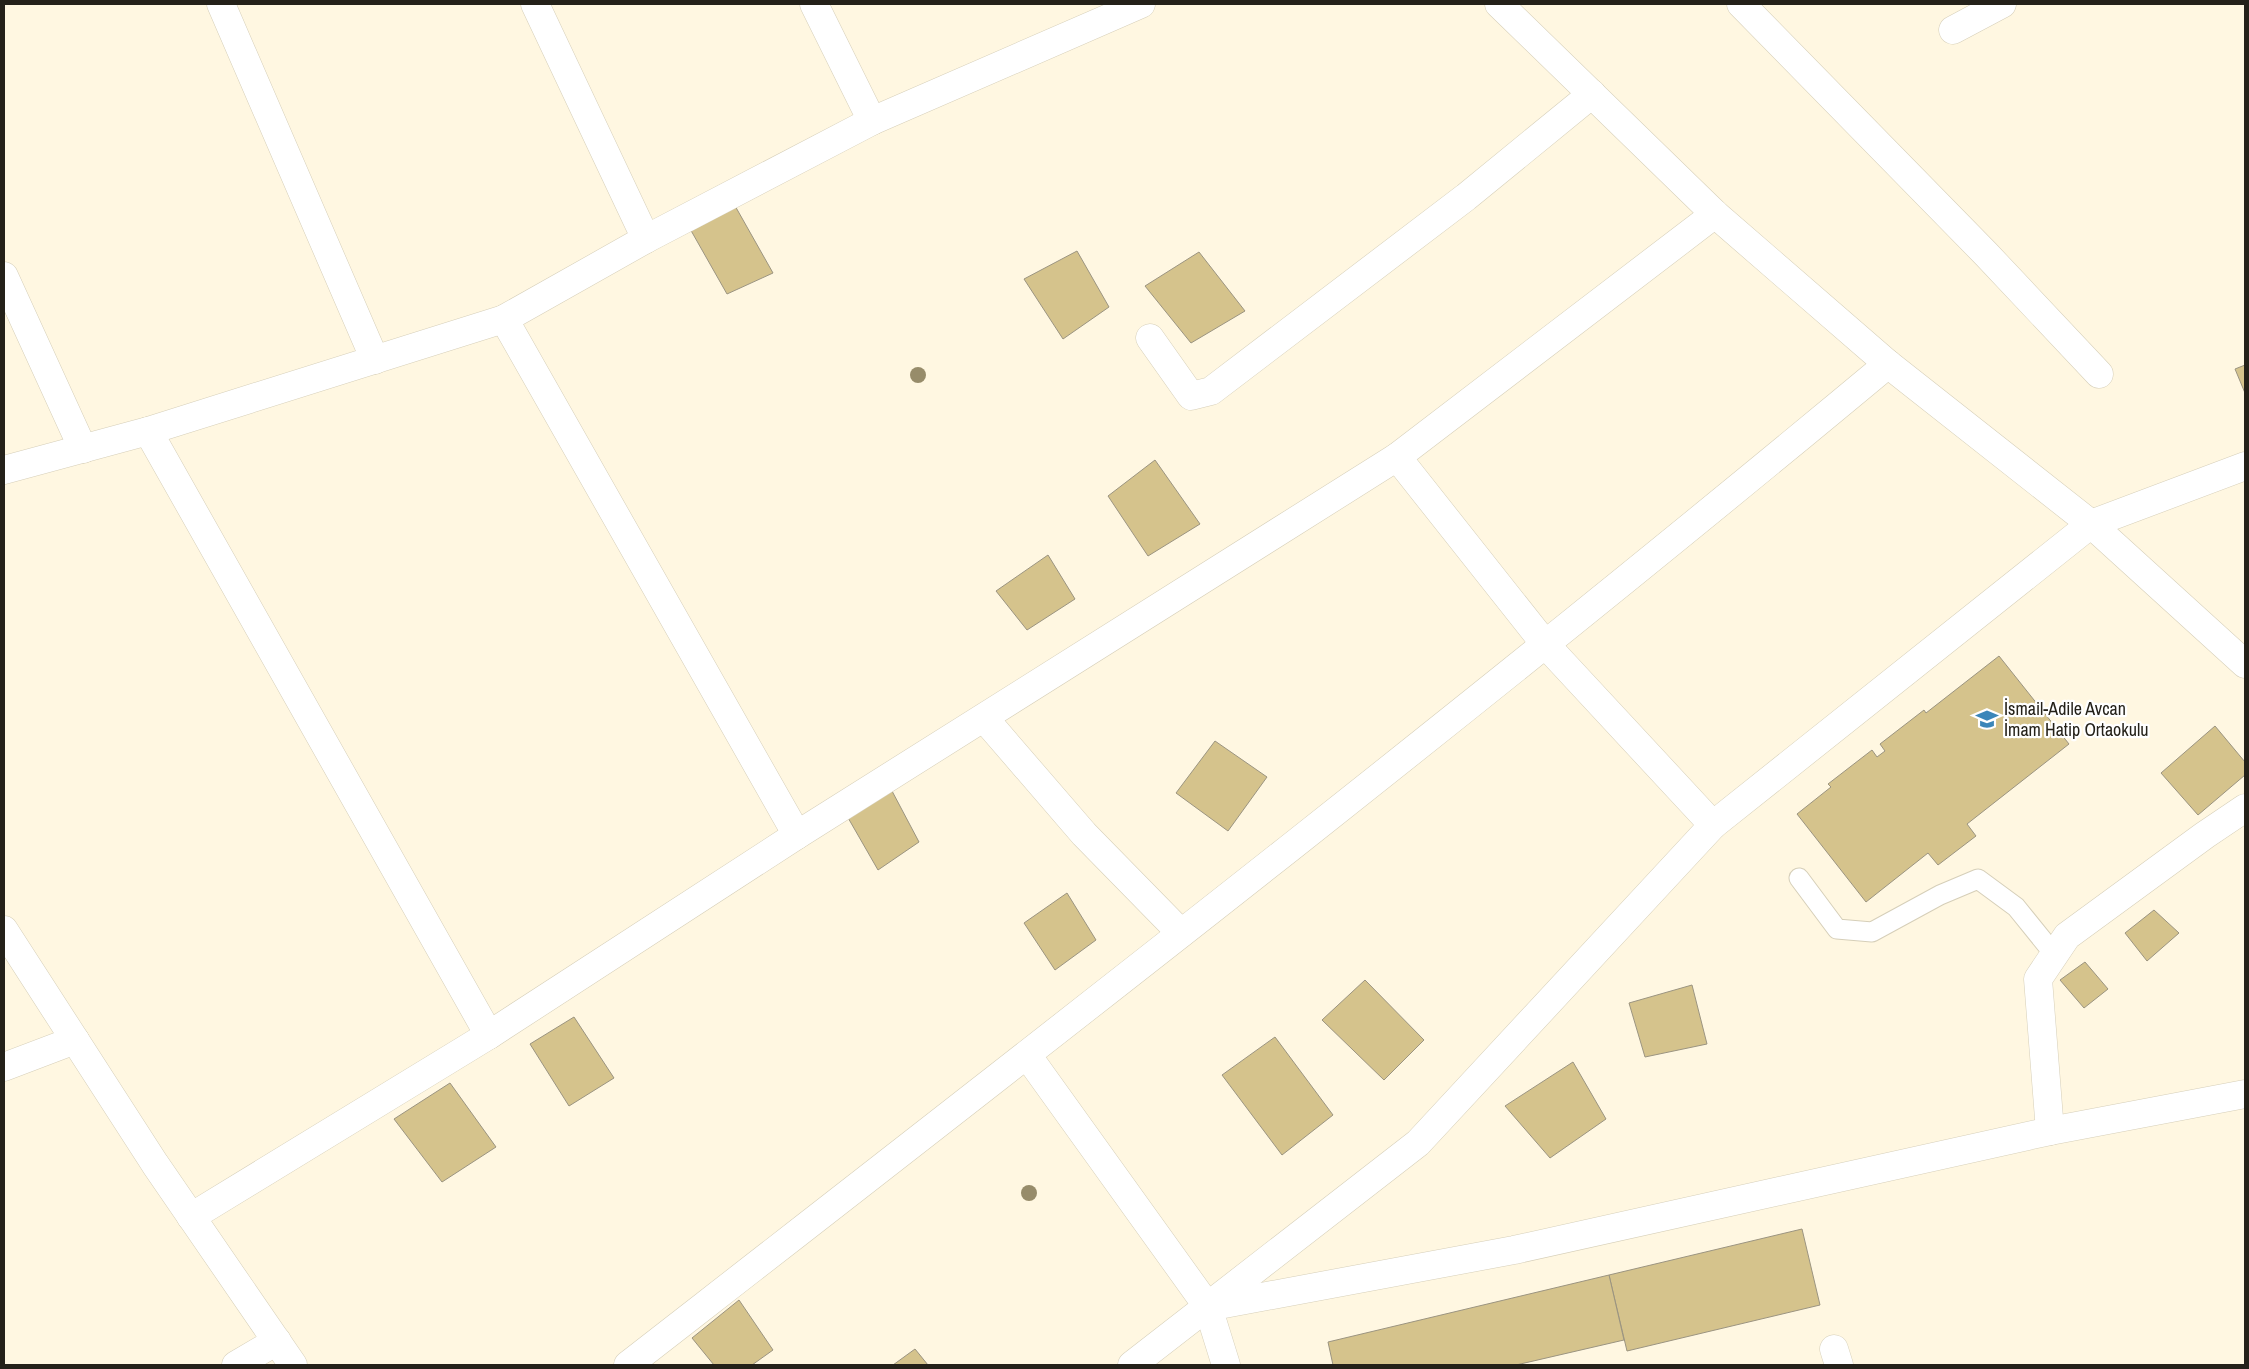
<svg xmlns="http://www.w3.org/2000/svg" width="2249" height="1369" font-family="'Archivo Narrow',sans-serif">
	<rect width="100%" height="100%" fill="#fff7e1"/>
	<g fill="#d5c38c" stroke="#9b9480">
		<polygon points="734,204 773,273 727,294 689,227"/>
		<polygon points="1077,251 1109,307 1063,339 1024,279"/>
		<polygon points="1199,252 1245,311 1191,343 1145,286"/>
		<polygon points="2245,365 2245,393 2235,369"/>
		<polygon points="1155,460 1200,524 1148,556 1108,496"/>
		<polygon points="1048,555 1075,599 1027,630 996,591"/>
		<polygon points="1999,656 2069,744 1967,824 1976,836 1938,865 1928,853 1866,902 1797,814 1831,787 1828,784 1872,750 1877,757 1885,751 1880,744 1924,710 1926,713"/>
		<polygon points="2215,726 2245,762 2245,775 2198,815 2161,773"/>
		<polygon points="1215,741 1267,777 1228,831 1176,793"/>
		<polygon points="892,791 919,842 878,870 847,816"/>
		<polygon points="1067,893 1096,940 1055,970 1024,923"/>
		<polygon points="2154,910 2179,933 2147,961 2125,933"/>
		<polygon points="2085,962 2108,989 2084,1008 2060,980"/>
		<polygon points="1365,980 1424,1040 1384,1080 1322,1020"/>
		<polygon points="1692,985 1707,1044 1645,1057 1629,1003"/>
		<polygon points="574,1017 614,1078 569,1106 530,1044"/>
		<polygon points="1275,1037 1333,1115 1282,1155 1222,1075"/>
		<polygon points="1573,1062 1606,1119 1550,1158 1505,1106"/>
		<polygon points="450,1083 496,1147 442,1182 394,1119"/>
		<polygon points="1802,1229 1820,1305 1627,1351 1609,1275"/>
		<polygon points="1609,1275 1624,1340 1516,1365 1333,1365 1328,1342"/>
		<polygon points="739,1300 773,1350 752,1365 714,1365 692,1338"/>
		<polygon points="915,1349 928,1365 893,1365"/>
	</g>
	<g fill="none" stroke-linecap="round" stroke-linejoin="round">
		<g stroke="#d6cfb9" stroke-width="21">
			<polyline id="service" points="1799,878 1837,929 1872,932 1940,895 1978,879 2016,907 2054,954"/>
		</g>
		<g stroke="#d6cfb9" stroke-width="29">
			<g id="minor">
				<polyline points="221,4 375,360"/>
				<polyline points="535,4 646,239"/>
				<polyline points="814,4 872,121"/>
				<polyline points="1499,4 1715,214 1888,364 2091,524 2245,664"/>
				<polyline points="1741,4 1986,254 2099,374"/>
				<polyline points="1953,30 2002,4"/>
				<polyline points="4,276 83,449"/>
				<polyline points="504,319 797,835"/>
				<polyline points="1150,338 1191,396 1211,391 1466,197 1592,94"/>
				<polyline points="148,431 489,1035"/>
				<polyline points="1397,457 1545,644 1713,825"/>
				<polyline points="4,470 148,431 504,319 646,239 872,121 1141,4"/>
				<polyline points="984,718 1084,834 1181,933"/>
				<polyline points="4,930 155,1164 293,1365"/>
				<polyline points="1027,1055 1208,1307 1514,1250 2050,1131 2245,1094"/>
				<polyline points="4,1067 75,1040"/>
				<polyline points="2050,1131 2038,979 2067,936 2205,835 2245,808"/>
				<polyline points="191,1217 489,1035 797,835 1397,457 1715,214"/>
				<polyline points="1208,1307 1226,1365"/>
				<polyline points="1834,1349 1839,1365"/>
				<polyline points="236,1365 277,1341"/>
				<path d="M628,1365C1051,1036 1476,707 1888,364"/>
				<polyline points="1132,1365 1418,1143 1713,825 2091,524 2245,466"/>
			</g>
		</g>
		<use href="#service" stroke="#fff" stroke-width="19"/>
		<use href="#minor" stroke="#fff" stroke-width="28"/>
	</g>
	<g fill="#978c6a">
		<circle cx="918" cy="375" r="8"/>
		<circle cx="1029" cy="1193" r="8"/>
	</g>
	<defs>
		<g id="school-bare" transform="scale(1.725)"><path d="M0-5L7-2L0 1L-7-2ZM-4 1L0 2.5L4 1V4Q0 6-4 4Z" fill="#3b86b9" stroke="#fff" stroke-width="2.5" paint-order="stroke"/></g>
	</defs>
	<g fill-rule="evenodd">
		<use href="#school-bare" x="1987" y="719"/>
	</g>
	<g text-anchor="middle" stroke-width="4.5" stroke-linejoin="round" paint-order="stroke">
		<g font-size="18" fill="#242119" stroke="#fff" text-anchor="start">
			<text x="2004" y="715">İsmail-Adile Avcan<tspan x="2004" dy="21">İmam Hatip Ortaokulu</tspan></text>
		</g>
	</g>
	<rect width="2249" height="1369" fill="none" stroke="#242119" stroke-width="10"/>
</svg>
